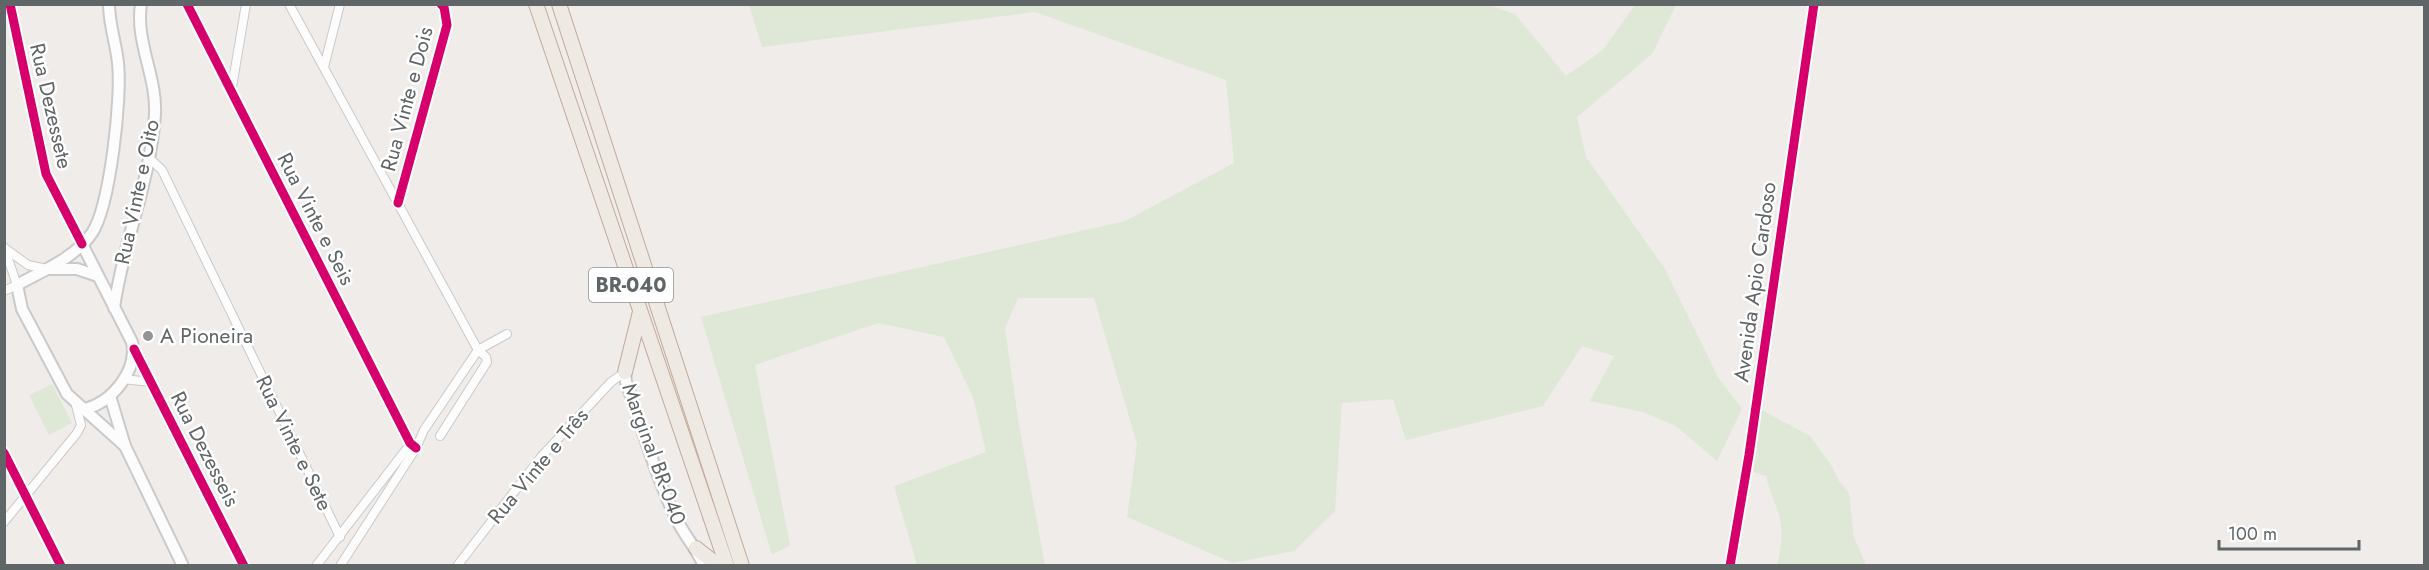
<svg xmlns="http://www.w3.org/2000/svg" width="2429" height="570" font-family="Jost,sans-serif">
	<rect width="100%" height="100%" fill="#efecea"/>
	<g fill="#dfe8d7">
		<polygon points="749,5 1488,5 1515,14 1566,76 1603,50 1635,5 1676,5 1652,54 1577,117 1586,157 1665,269 1718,377 1742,409 1717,461 1676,426 1643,412 1590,401 1614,356 1582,346 1543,406 1406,440 1393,399 1342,403 1335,511 1294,551 1233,563 1127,517 1137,444 1094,298 1018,298 1005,328 1019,425 1045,565 917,565 894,486 986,452 973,397 944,337 878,323 755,365 790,545 772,555 701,317 1125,221 1234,163 1226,80 1035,12 762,47"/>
		<polygon points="52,384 72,423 49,435 29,395"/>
		<path d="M1758,408L1810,436L1831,465L1839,481L1849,493L1854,537L1866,565H1777C1781,550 1784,528 1778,512C1774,500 1769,489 1766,476L1750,471Z"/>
	</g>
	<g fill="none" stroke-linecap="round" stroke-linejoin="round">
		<g stroke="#cbcaca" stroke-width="10">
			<g id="minor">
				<polyline points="10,4 46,174 82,244"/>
				<polyline points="187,4 410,443 416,448"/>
				<polyline points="289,4 478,350 486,357 487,362 440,436"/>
				<polyline points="324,67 340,4"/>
				<polyline points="231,93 246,4"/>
				<polyline points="149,158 162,170 340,537"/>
				<polyline points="398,203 447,25 444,7 441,4"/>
				<polyline points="4,247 17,285 4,291"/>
				<polyline points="6,249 28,265 47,269"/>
				<polyline points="134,349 244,566"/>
				<polyline points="123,379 151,382"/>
				<polyline points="4,453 61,566"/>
				<polyline points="4,522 77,433 81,425 76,405"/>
				<polyline points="316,566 412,442"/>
				<polyline points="340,566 416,448 424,430 478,350 507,334"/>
				<polyline points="457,566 541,457 611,382 625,372"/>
			</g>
		</g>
		<g stroke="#cbcaca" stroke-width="12">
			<polyline id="tertiary" points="1730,566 1749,455 1814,4"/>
		</g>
		<g stroke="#cbcaca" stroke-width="14">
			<g id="secondary">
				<path d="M109,4C109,25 116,43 118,63C122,97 110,206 92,233C75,258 42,271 17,285L22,309L67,394L125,446"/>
				<path d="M82,244L132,342C138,371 112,402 85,409"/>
				<polyline points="49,269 77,269 98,276"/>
				<path d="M114,308C123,242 151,180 155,114C157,77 135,41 141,4"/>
				<path d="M625,372L626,382C642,426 654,472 674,514C682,533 696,547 704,566"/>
				<polyline points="110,396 125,446 183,566"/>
			</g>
		</g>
		<g stroke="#c3a99a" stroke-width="16">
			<g id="motorway">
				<polyline points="536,4 727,566"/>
				<polyline points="559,4 742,566"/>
				<polyline points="625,372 640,312"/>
				<polyline points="696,548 719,566"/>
			</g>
		</g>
		<use href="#minor" stroke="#fdfcfc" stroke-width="8"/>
		<use href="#tertiary" stroke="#fdfcfc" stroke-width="9"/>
		<use href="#secondary" stroke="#fdfcfc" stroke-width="10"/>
		<use href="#motorway" stroke="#efe9e4" stroke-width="14"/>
		<g stroke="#fff" stroke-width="13">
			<g id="cycleway">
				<polyline points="10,4 46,174 82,244"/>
				<polyline points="187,4 410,443 416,448"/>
				<polyline points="398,203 447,25 444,7 441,4"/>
				<polyline points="134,349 244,566"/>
				<polyline points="4,453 61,566"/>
				<polyline points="1730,566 1749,455 1814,4"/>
			</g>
		</g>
		<use href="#cycleway" stroke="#d6006c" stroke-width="9"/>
	</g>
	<circle fill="#929495" stroke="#fff" stroke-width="2" cx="148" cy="336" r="6"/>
	<g text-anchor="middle" stroke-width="5" stroke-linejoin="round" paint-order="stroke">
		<rect fill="#fff" stroke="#909395" stroke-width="1.5" x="589" y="268" width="84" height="34" rx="4.5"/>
		<g font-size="20" font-weight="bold" fill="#606567">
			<text x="631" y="292">BR-040</text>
		</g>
		<g font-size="21" fill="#606567" stroke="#fff">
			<text transform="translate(407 99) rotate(-75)" y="7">Rua Vinte e Dois</text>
			<text transform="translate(51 106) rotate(77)" y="7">Rua Dezessete</text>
			<text transform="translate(137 192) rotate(-78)" y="7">Rua Vinte e Oito</text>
			<text transform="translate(316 219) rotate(63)" y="7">Rua Vinte e Seis</text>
			<text transform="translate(1755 282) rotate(-82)" y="7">Avenida Apio Cardoso</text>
			<text transform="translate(294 443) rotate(64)" y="7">Rua Vinte e Sete</text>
			<text transform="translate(205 449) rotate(63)" y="7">Rua Dezesseis</text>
			<text transform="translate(654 454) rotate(70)" y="7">Marginal BR-040</text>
			<text transform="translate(538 466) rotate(-50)" y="7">Rua Vinte e Três</text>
		</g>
		<g font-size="21" fill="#606567" stroke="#fff" text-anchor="start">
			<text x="160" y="343">A Pioneira</text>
		</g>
	</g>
	<rect width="2429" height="570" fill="none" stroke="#606567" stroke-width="12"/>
	<path d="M2219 540v9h140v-9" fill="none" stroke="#606567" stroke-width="3"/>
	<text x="2228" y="540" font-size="18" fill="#606567" stroke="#ffffff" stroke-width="4.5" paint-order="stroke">100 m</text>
</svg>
